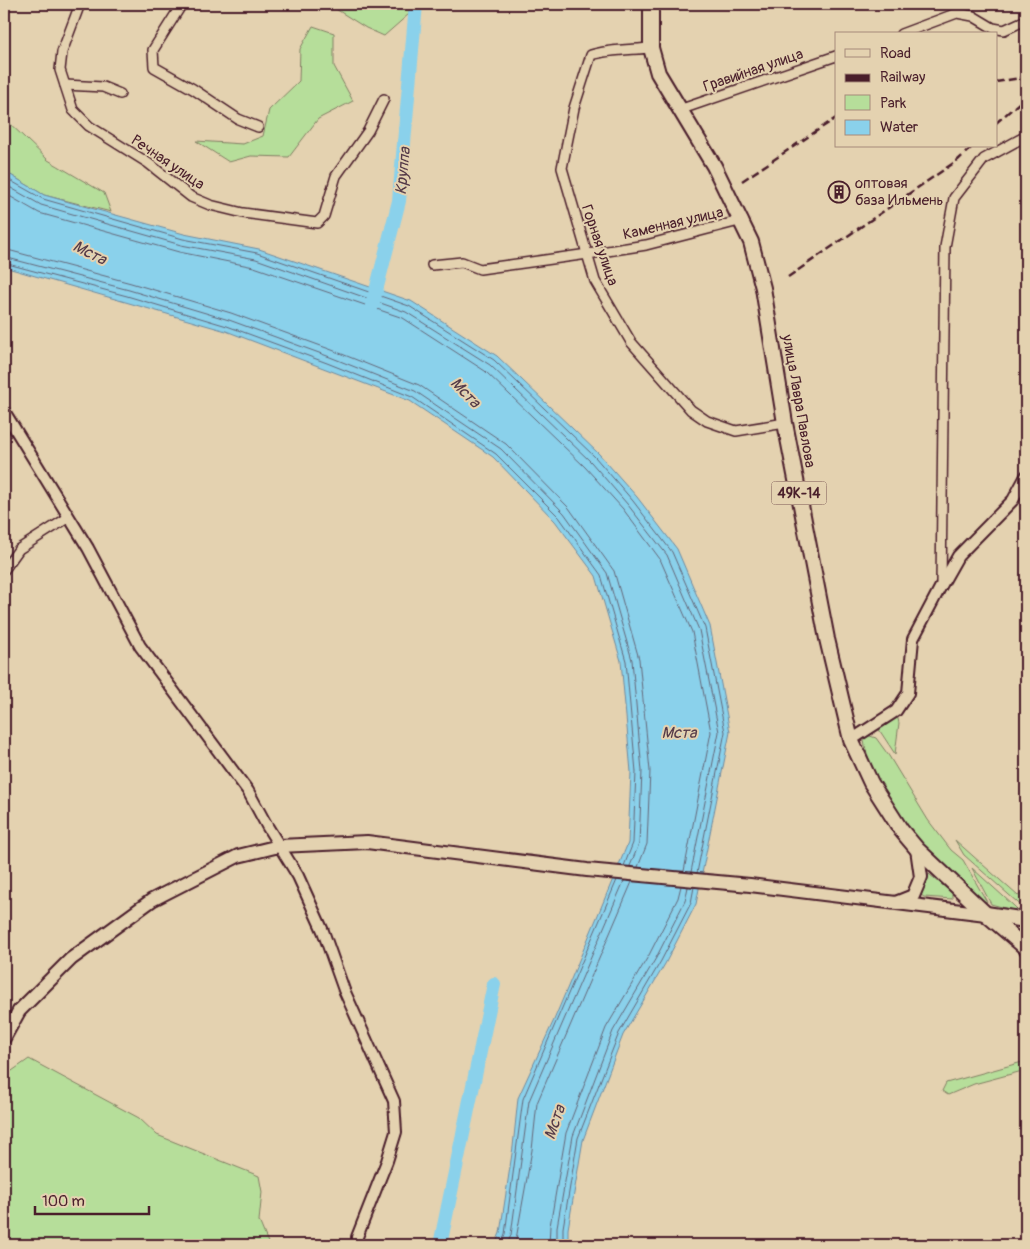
<svg xmlns="http://www.w3.org/2000/svg" width="1030" height="1249" font-family="Pangolin,sans-serif">
	<rect width="100%" height="100%" fill="#e4d2b0"/>
	<filter id="ink" filterUnits="userSpaceOnUse"><feTurbulence type="fractalNoise" baseFrequency=".02" numOctaves="2"/><feDisplacementMap in="SourceGraphic" scale="10" xChannelSelector="R" yChannelSelector="G"/><feConvolveMatrix kernelMatrix="1 2 1 2 8 2 1 2 1" color-interpolation-filters="sRGB"/></filter>
	<g filter="url(#ink)">
		<g fill="#b6de9a" stroke="#807e62">
			<polygon points="333,4 409,4 409,14 384,36 366,28 331,6"/>
			<polygon points="313,26 334,33 334,66 353,101 318,119 289,157 251,156 229,162 196,141 243,144 263,136 269,110 299,81 300,49"/>
			<polygon points="4,118 48,160 104,193 111,212 44,195 4,171"/>
			<polygon points="897,715 899,723 895,754 878,728"/>
			<path d="M867,735L876,738L889,756L928,820L951,850L963,860L987,902H981C938,862 895,825 873,769C869,759 864,748 864,736Z"/>
			<polygon points="955,840 1018,896 1026,890 1026,910 964,855"/>
			<polygon points="972,868 1014,906 1017,909 1016,911 991,904"/>
			<polygon points="929,874 952,893 952,899 924,897 921,895"/>
			<polygon points="29,1059 139,1118 157,1135 259,1176 262,1192 259,1221 269,1245 4,1245 4,1087 9,1073"/>
			<polygon points="1026,1061 1026,1070 974,1084 948,1095 942,1091 946,1083"/>
		</g>
		<polygon fill="#8ad1eb" stroke="#708a9e" points="4,171 44,195 184,234 259,249 411,301 497,356 599,454 637,497 677,549 710,626 730,732 696,904 665,964 623,1035 583,1140 568,1229 568,1245 495,1245 500,1233 513,1147 518,1098 554,1020 628,843 631,772 621,661 596,576 555,521 493,457 410,401 226,331 4,267"/>
		<g fill="none" stroke-linecap="round" stroke-linejoin="round">
			<g stroke="#646678" stroke-width="1">
				<polyline points="4,177 43,199 183,239 257,253 409,306 494,360 595,457 633,501 672,552 705,628 725,732 697,873"/>
				<polyline points="4,184 41,205 181,245 256,259 406,312 490,365 591,462 628,505 667,555 699,630 719,732 691,872"/>
				<polyline points="4,193 39,213 179,252 254,267 403,318 485,371 585,467 623,509 660,559 692,632 711,732 684,871"/>
				<polyline points="4,249 131,283 231,313 332,350 419,385 506,444 569,508 614,571 639,659 650,771 647,844 638,867"/>
				<polyline points="4,257 129,290 229,320 330,357 415,391 501,449 564,513 607,573 632,660 642,771 639,844 630,866"/>
				<polyline points="4,263 127,296 227,326 327,363 412,397 496,454 559,517 601,575 626,661 636,772 633,843 624,866"/>
				<polyline points="500,1245 505,1234 523,1099 617,880"/>
				<polyline points="507,1245 511,1235 529,1101 624,881"/>
				<polyline points="515,1245 532,1150 537,1103 632,882"/>
				<polyline points="549,1245 550,1226 566,1133 606,1028 649,955 678,898 681,886"/>
				<polyline points="557,1245 557,1227 573,1136 613,1031 656,958 685,901 688,887"/>
				<polyline points="563,1245 563,1228 578,1138 619,1033 661,961 691,903 694,887"/>
			</g>
			<g stroke="#8ad1eb" stroke-width="14">
				<polyline points="372,306 399,201 416,4"/>
				<polyline points="440,1245 494,984"/>
			</g>
			<g stroke="#4a1f2b" stroke-width="12">
				<g id="minor">
					<polyline points="80,4 62,52 60,70 73,110 89,126 148,163 191,197 210,205 243,213 317,223 324,216 336,176 368,131 384,99"/>
					<polyline points="182,4 153,50 154,67 193,89 238,119 258,127"/>
					<polyline points="901,34 957,13 973,16 993,28 1004,30 1026,20"/>
					<path d="M651,48C631,50 610,49 591,55L574,108L562,168L595,281L631,342L691,410L707,421L736,431L785,423"/>
					<polyline points="65,85 103,87 120,94"/>
					<polyline points="679,110 836,56"/>
					<polyline points="432,265 462,262 480,269 588,254 646,245 743,220"/>
					<polyline points="4,570 19,549 69,517"/>
					<polyline points="941,586 945,247 954,198 984,159 1026,136"/>
				</g>
			</g>
			<g stroke="#4a1f2b" stroke-width="14">
				<g id="tertiary">
					<polyline points="4,411 88,548 140,646 248,791 267,826 298,876 323,931 344,990 394,1101 396,1132 387,1161 357,1237 357,1245"/>
					<polyline points="851,740 896,711 908,693 913,639 941,586 958,556 1013,500 1026,476"/>
				</g>
			</g>
			<g stroke="#4a1f2b" stroke-width="16">
				<g id="secondary">
					<polyline points="898,902 913,896 921,877 917,849"/>
					<polyline points="4,1038 19,1011 71,959 152,900 238,856 279,846 367,842 587,870 750,885 986,914"/>
				</g>
			</g>
			<g stroke="#4a1f2b" stroke-width="18">
				<g id="primary">
					<polyline points="651,4 651,48 658,73 714,166 751,242 763,288 785,423 827,639 851,740 871,783 901,830 917,849 986,914 1026,948"/>
					<polyline points="986,914 1026,920"/>
				</g>
			</g>
			<use href="#minor" stroke="#e4d2b0" stroke-width="9"/>
			<use href="#tertiary" stroke="#e4d2b0" stroke-width="10"/>
			<use href="#secondary" stroke="#e4d2b0" stroke-width="12"/>
			<use href="#primary" stroke="#e4d2b0" stroke-width="14"/>
			<g stroke="#4a1f2b" stroke-width="2.5" stroke-dasharray="8 4" stroke-linecap="butt">
				<polyline points="996,82 1026,77"/>
				<polyline points="996,123 1026,97"/>
				<polyline points="742,181 836,118"/>
				<polyline points="788,277 958,160 973,146"/>
			</g>
		</g>
	</g>
	<defs>
		<g id="building-ring" transform="scale(1.125)"><circle r="9.5" fill="#e4d2b0" stroke="#4a1f2b" stroke-width="1.5"/><path d="M-4-6H4V6H1V3H-1V6H-4ZM-2.5-4.3h1.7v1.8h-1.7ZM.8-4.3h1.7v1.8H.8ZM-2.5-1h1.7V.8h-1.7ZM.8-1h1.7V.8H.8Z" fill="#4a1f2b"/></g>
	</defs>
	<g fill-rule="evenodd">
		<use href="#building-ring" x="839" y="192"/>
	</g>
	<g text-anchor="middle" stroke-width="4" stroke-linejoin="round" paint-order="stroke">
		<rect fill="#e4d2b0" stroke="#785553" stroke-width="1" x="771.5" y="481.5" width="55" height="23" rx="4"/>
		<g font-size="14" font-weight="bold" fill="#4a1f2b">
			<text x="799" y="498">49К-14</text>
		</g>
		<g font-size="15" fill="#4a1f2b" stroke="#e4d2b0">
			<text transform="translate(753 70) rotate(-19)" y="5">Гравийная улица</text>
			<text transform="translate(168 162) rotate(34)" y="5">Речная улица</text>
			<text transform="translate(673 223) rotate(-13)" y="5">Каменная улица</text>
			<text transform="translate(600 245) rotate(71)" y="5">Горная улица</text>
			<text transform="translate(799 401) rotate(80)" y="5">улица Лавра Павлова</text>
		</g>
		<g font-size="15" fill="#4a1f2b" stroke="#e4d2b0" text-anchor="start">
			<text x="855" y="188">оптовая<tspan x="855" dy="17">база Ильмень</tspan></text>
		</g>
		<g font-size="16" font-style="italic" fill="#543a48" stroke="#e4d2b0">
			<text transform="translate(402 171) rotate(-85)" y="6">Круппа</text>
			<text transform="translate(90 252) rotate(27)" y="6">Мста</text>
			<text transform="translate(466 392) rotate(46)" y="6">Мста</text>
			<text x="679" y="738">Мста</text>
			<text transform="translate(554 1122) rotate(-71)" y="6">Мста</text>
		</g>
	</g>
	<rect width="1030" height="1249" fill="none" stroke="#e4d2b0" stroke-width="20"/>
	<rect x="10" y="10" width="1010" height="1229" fill="none" stroke="#4a1f2b" stroke-width="2" filter="url(#ink)"/>
	<rect x="835" y="32" width="162" height="115" fill="#e4d2b0" stroke="#a68a7b"/>
	<rect x="845" y="49" width="25" height="8" fill="#e4d2b0" stroke="#a68a7b"/>
	<text x="880" y="58" font-size="15" fill="#4a1f2b">Road</text>
	<rect x="845" y="74" width="25" height="8" fill="#4a1f2b" stroke="#a68a7b"/>
	<text x="880" y="82" font-size="15" fill="#4a1f2b">Railway</text>
	<rect x="845" y="95" width="25" height="15" fill="#b6de9a" stroke="#a68a7b"/>
	<text x="880" y="108" font-size="15" fill="#4a1f2b">Park</text>
	<rect x="845" y="120" width="25" height="15" fill="#8ad1eb" stroke="#a68a7b"/>
	<text x="880" y="132" font-size="15" fill="#4a1f2b">Water</text>
	<path d="M35 1206v8h114v-8" fill="none" stroke="#4a1f2b" stroke-width="2.5"/>
	<text x="42" y="1206" font-size="15" fill="#4a1f2b" stroke="#e4d2b0" stroke-width="4" paint-order="stroke">100 m</text>
</svg>
